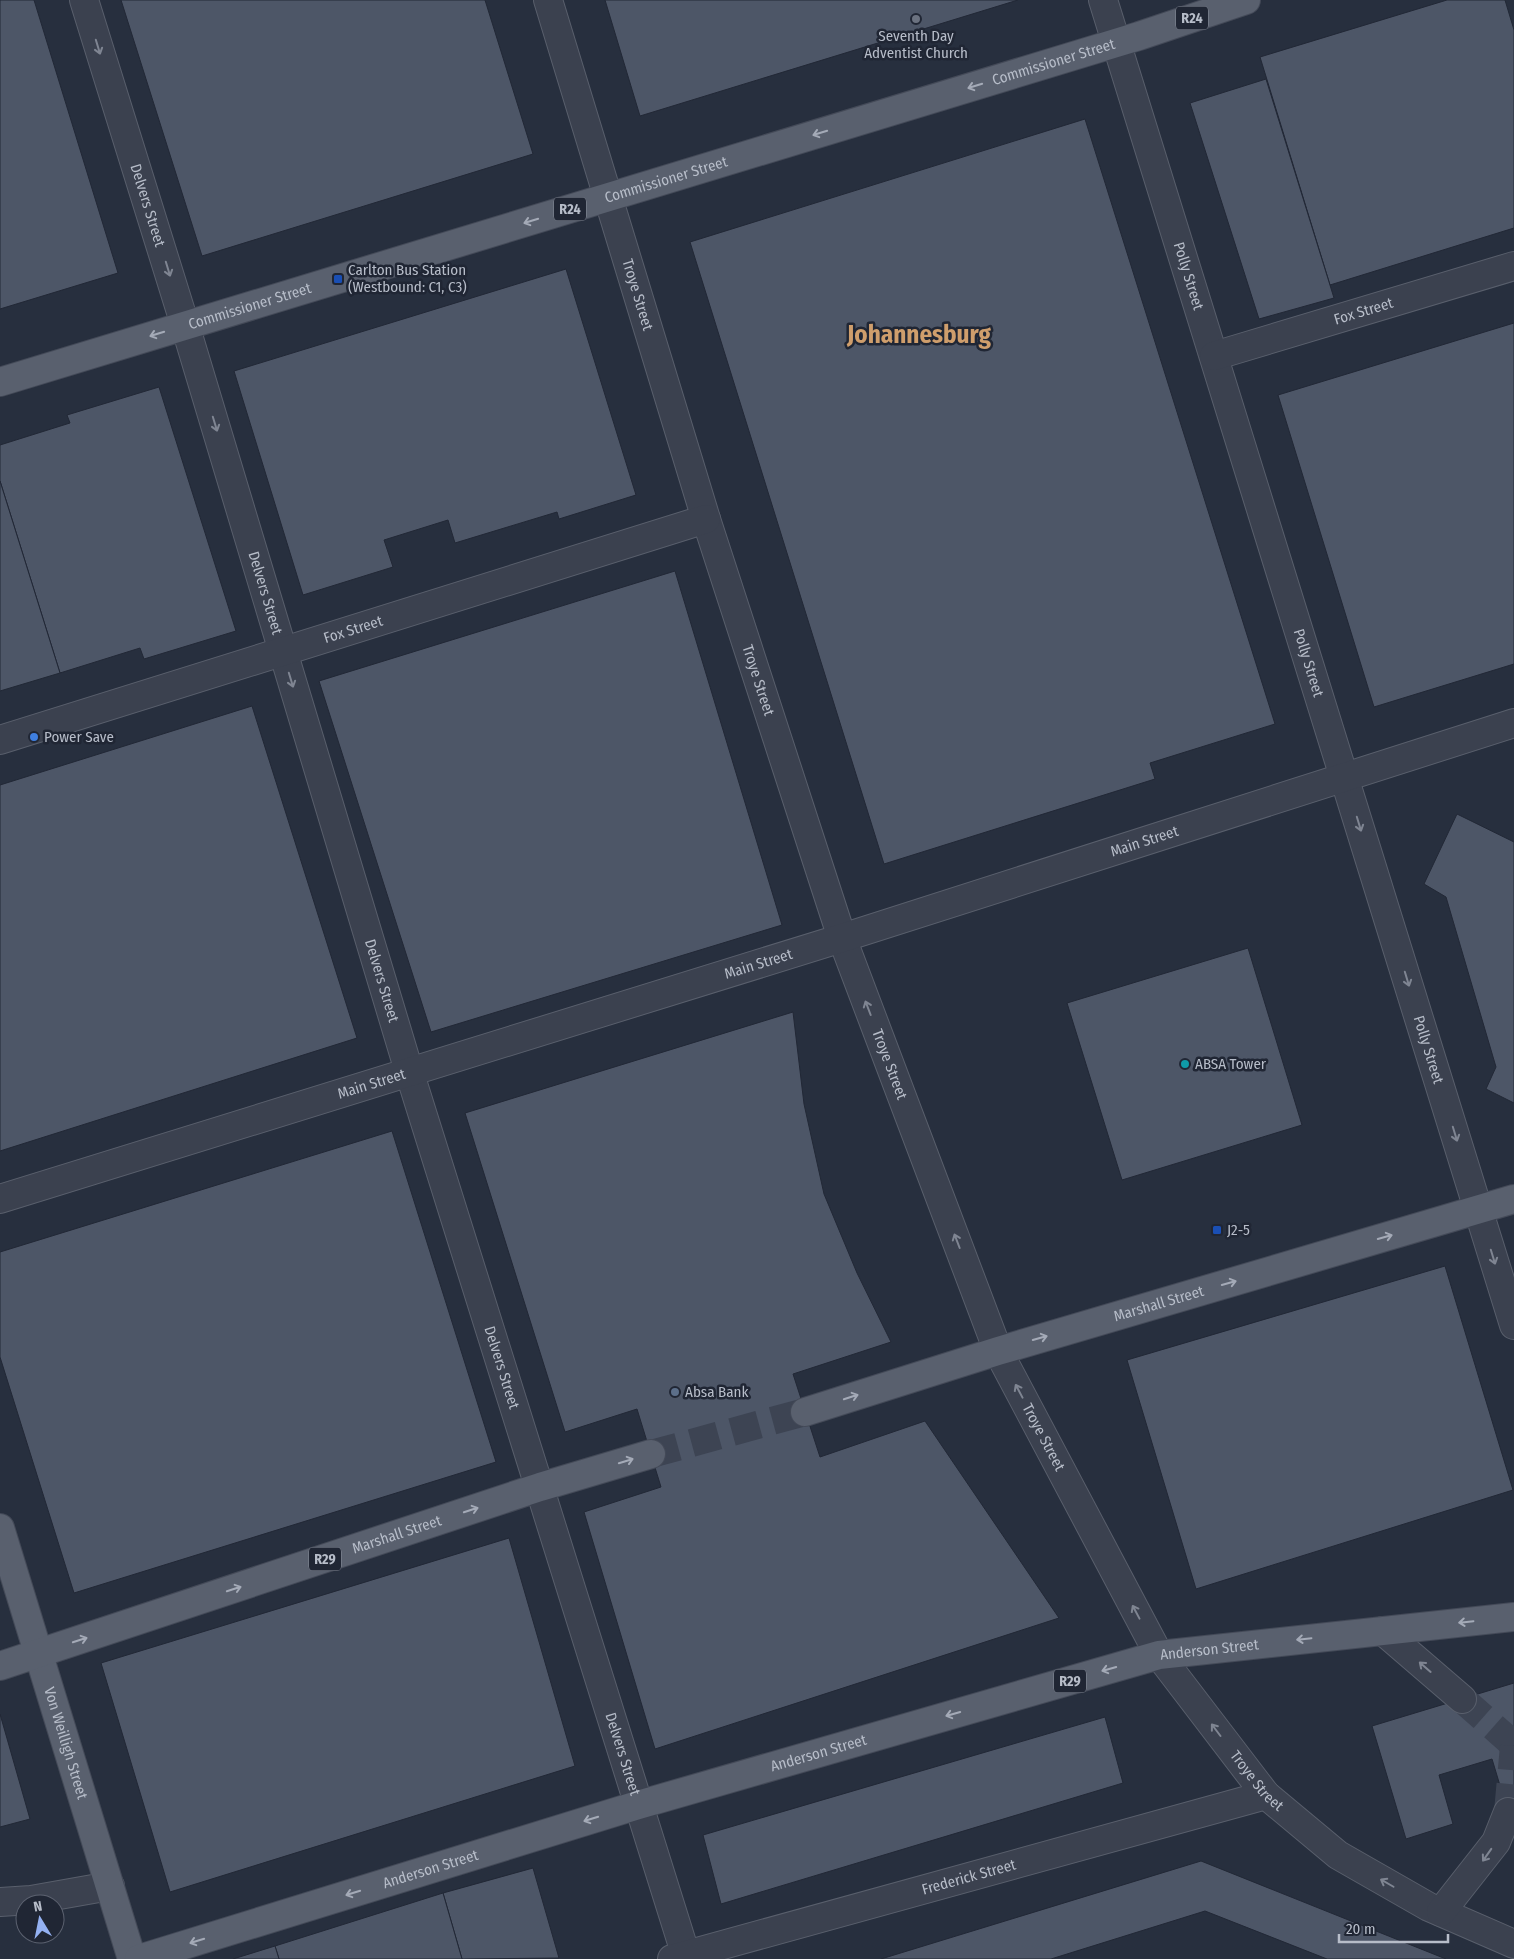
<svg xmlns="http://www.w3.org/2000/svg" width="1514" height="1959" font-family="'Fira Sans Condensed',sans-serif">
	<rect width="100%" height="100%" fill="#272f3e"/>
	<g fill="#4d5667" stroke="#222836">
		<polygon points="0,0 34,0 118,273 0,309"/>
		<polygon points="121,0 485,0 533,154 202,256"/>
		<polygon points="605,0 1018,0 640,116"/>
		<polygon points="1447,0 1505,0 1514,30 1514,228 1330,285 1260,57"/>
		<polygon points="1266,79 1334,298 1259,319 1190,103"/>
		<polygon points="1085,119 1275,724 1150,763 1155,779 884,864 690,242"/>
		<polygon points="566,269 636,495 559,519 557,512 455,543 448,520 384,540 393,567 303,595 234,371"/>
		<polygon points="1514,323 1514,664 1374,707 1278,395"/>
		<polygon points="159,387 236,631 144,659 140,648 60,673 0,481 0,445 70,423 67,415"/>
		<polygon points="0,481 60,673 0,691"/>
		<polygon points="675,571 782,925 431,1032 319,681"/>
		<polygon points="252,706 357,1038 0,1151 0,785"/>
		<polygon points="1457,814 1514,842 1514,1103 1486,1089 1496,1067 1446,897 1424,884"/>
		<polygon points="1248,948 1302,1125 1122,1180 1067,1003"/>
		<polygon points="793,1012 804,1104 824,1194 857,1273 891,1342 793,1374 820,1457 925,1421 1059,1618 655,1749 584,1512 661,1487 637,1409 565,1432 465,1113"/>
		<polygon points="392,1131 496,1462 74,1593 0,1357 0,1252"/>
		<polygon points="1445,1266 1513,1490 1196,1589 1127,1360"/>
		<polygon points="509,1538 575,1766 170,1892 101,1663"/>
		<polygon points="1514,1683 1514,1810 1508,1812 1492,1759 1439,1775 1453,1824 1406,1839 1372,1726"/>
		<polygon points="0,1714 30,1819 0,1827"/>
		<polygon points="1105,1717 1123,1783 721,1904 703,1835"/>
		<polygon points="1201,1861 1446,1959 1327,1959 1205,1911 1051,1959 881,1959"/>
		<polygon points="533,1868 559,1958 462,1959 443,1893"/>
		<polygon points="443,1893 462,1959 279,1959 275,1946"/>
		<polygon points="275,1946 279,1959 233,1959"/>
	</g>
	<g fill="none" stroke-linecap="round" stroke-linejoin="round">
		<g stroke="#3d4453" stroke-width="28" stroke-dasharray="28 14" stroke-linecap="butt">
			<polyline points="1462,1699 1514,1745"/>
			<polyline points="1508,1812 1514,1746"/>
		</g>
		<polyline stroke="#3d4453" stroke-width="28" stroke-dasharray="28 14" stroke-linecap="butt" points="651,1454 805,1412"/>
		<g stroke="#595f6c" stroke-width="30">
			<g id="minor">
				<path id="s1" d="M84,0L185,325L409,1071L687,1959"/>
				<path id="s2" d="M548,0L706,519L842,938L998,1351L1159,1655L1266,1795L1338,1855L1429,1907L1514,1944"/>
				<path id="s3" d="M1103,0L1514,1325"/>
				<path id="s4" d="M1214,356L1514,266"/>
				<path id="s5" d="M0,740L706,519"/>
				<path id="s6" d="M0,1199L842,938L1514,723"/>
				<polyline points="1383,1631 1462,1699"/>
				<polyline points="0,1902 31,1900 110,1886"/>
				<polyline points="1441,1912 1496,1842 1508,1812"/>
				<path id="s7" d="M672,1959L1266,1795"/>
			</g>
		</g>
		<g stroke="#444a58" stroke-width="30">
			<g id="major">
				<path id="s8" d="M0,382L1139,36L1246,0"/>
				<path id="s9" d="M805,1412L998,1351L1514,1199"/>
				<path id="s10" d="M0,1528L132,1959"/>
				<path id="s11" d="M0,1666L540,1487L651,1454"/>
				<path id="s12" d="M139,1959L638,1805L1159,1655L1514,1617"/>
			</g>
		</g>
		<use href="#minor" stroke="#3b414f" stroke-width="28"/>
		<use href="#major" stroke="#59606e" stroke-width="28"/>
	</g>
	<defs><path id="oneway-shaft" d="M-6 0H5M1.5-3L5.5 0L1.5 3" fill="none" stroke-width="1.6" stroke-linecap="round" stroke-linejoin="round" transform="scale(1.25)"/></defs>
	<g stroke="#7f8592">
		<use href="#oneway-shaft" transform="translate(98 47) rotate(73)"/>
		<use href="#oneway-shaft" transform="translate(168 269) rotate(73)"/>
		<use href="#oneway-shaft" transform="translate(215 424) rotate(73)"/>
		<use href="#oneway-shaft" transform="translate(291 680) rotate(73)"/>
		<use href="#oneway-shaft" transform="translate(1359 824) rotate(73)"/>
		<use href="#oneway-shaft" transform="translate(1407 979) rotate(73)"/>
		<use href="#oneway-shaft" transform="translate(868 1008) rotate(-111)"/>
		<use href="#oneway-shaft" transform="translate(1455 1134) rotate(73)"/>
		<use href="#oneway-shaft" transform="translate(957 1241) rotate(-111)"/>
		<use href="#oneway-shaft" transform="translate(1493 1257) rotate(73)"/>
		<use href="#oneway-shaft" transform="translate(1019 1391) rotate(-118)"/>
		<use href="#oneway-shaft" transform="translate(1136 1612) rotate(-118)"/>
		<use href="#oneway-shaft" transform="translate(1425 1667) rotate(-139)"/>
		<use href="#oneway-shaft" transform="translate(1216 1730) rotate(-127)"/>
		<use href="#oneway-shaft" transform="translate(1487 1855) rotate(125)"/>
		<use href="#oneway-shaft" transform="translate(1387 1883) rotate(-150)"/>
	</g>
	<g stroke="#a4aab7">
		<use href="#oneway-shaft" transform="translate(975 86) rotate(163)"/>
		<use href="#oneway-shaft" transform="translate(820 133) rotate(163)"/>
		<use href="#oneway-shaft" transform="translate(531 221) rotate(163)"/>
		<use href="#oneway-shaft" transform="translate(157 334) rotate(163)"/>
		<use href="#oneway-shaft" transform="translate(1385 1237) rotate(-16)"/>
		<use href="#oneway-shaft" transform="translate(1229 1283) rotate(-16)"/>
		<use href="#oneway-shaft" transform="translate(1040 1338) rotate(-16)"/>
		<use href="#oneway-shaft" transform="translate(851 1397) rotate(-18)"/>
		<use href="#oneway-shaft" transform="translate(626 1461) rotate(-17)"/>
		<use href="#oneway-shaft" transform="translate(471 1510) rotate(-18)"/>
		<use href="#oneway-shaft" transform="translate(234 1589) rotate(-18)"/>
		<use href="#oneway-shaft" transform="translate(1466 1622) rotate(174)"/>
		<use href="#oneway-shaft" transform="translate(1304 1639) rotate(174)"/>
		<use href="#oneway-shaft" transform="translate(80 1640) rotate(-18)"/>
		<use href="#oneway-shaft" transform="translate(1109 1669) rotate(164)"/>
		<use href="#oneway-shaft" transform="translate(953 1714) rotate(164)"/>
		<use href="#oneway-shaft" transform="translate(591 1819) rotate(163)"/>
		<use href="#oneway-shaft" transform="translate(353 1893) rotate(163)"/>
		<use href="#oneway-shaft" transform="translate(197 1941) rotate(163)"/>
	</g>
	<circle fill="#6b7280" stroke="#202634" stroke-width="2" cx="916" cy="19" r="5"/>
	<g fill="#1a4fb4" stroke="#202634" stroke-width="2">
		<rect x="333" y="274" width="10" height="10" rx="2.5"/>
		<rect x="1212" y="1225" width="10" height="10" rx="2.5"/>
	</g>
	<circle fill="#3f7fe0" stroke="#202634" stroke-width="2" cx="34" cy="737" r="5"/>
	<circle fill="#0f9aa8" stroke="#202634" stroke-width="2" cx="1185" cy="1064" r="5"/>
	<circle fill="#5c6f8a" stroke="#202634" stroke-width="2" cx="675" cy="1392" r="5"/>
	<g text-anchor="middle" stroke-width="5" stroke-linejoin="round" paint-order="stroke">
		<g fill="#202634" stroke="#8a909c" stroke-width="1">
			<rect x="1176" y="6.5" width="32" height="23" rx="4"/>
			<rect x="554" y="197.5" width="32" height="23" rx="4"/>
			<rect x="309" y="1547.5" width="32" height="23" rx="4"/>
			<rect x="1054" y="1669.5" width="32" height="23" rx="4"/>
		</g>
		<g font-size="14" font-weight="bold" fill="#b7bdc9">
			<text x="1192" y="23">R24</text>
			<text x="570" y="214">R24</text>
			<text x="325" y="1564">R29</text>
			<text x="1070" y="1686">R29</text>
		</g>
		<g font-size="15" fill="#b7bdc9" stroke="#202634" text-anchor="start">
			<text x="916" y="41" text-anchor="middle">Seventh Day<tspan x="916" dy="17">Adventist Church</tspan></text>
			<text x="348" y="275">Carlton Bus Station<tspan x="348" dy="17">(Westbound: C1, C3)</tspan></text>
			<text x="44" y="742">Power Save</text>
			<text x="1195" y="1069">ABSA Tower</text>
			<text x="1227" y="1235">J2-5</text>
			<text x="685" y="1397">Absa Bank</text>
		</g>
		<g font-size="15" fill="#b7bdc9" stroke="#202634">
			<text dy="5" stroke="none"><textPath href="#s8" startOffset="1101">Commissioner Street</textPath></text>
			<text dy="5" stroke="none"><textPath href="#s8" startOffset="696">Commissioner Street</textPath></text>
			<text dy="5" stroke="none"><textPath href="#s1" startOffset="215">Delvers Street</textPath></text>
			<text dy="5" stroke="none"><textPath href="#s3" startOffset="289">Polly Street</textPath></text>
			<text dy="5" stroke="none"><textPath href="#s2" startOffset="308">Troye Street</textPath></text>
			<text dy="5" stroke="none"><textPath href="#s8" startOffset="261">Commissioner Street</textPath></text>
			<text dy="5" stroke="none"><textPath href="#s4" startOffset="156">Fox Street</textPath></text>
			<text dy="5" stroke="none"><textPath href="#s1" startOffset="620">Delvers Street</textPath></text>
			<text dy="5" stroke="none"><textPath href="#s5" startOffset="370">Fox Street</textPath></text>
			<text dy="5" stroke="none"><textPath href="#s3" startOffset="694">Polly Street</textPath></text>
			<text dy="5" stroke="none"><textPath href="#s2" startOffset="712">Troye Street</textPath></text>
			<text dy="5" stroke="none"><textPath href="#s6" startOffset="1199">Main Street</textPath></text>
			<text dy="5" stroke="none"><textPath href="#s6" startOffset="794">Main Street</textPath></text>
			<text dy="5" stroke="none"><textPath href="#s1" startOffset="1025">Delvers Street</textPath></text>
			<text dy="5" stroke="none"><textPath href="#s3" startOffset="1099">Polly Street</textPath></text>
			<text dy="5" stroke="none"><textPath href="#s2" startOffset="1118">Troye Street</textPath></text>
			<text dy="5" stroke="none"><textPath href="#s6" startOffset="389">Main Street</textPath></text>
			<text dy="5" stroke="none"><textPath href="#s9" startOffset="370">Marshall Street</textPath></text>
			<text dy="5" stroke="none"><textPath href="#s1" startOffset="1430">Delvers Street</textPath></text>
			<text dy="5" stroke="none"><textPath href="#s2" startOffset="1522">Troye Street</textPath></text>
			<text dy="5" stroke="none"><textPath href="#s11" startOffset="418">Marshall Street</textPath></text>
			<text dy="5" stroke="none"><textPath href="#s12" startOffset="1115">Anderson Street</textPath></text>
			<text dy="5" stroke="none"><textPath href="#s10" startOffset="225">Von Weilligh Street</textPath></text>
			<text dy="5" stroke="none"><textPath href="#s12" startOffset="710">Anderson Street</textPath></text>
			<text dy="5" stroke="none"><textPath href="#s1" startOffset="1835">Delvers Street</textPath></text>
			<text dy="5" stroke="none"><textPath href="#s2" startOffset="1928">Troye Street</textPath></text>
			<text dy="5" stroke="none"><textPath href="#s12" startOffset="305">Anderson Street</textPath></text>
			<text dy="5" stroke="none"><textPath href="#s7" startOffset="308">Frederick Street</textPath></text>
		</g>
		<g font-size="25" font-weight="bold" fill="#cf9e6c" stroke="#202634">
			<text x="919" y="343">Johannesburg</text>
		</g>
	</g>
	<g transform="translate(40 1919) rotate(350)"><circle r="24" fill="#202634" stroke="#5c6270"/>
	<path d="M0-4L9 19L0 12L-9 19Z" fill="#94b1f2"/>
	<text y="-8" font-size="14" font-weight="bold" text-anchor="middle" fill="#b7bdc9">N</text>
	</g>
	<path d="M1339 1934v8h109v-8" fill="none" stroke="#b7bdc9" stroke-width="2.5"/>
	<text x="1346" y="1934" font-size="15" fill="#b7bdc9" stroke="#202634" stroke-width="4" paint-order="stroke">20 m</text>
</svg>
